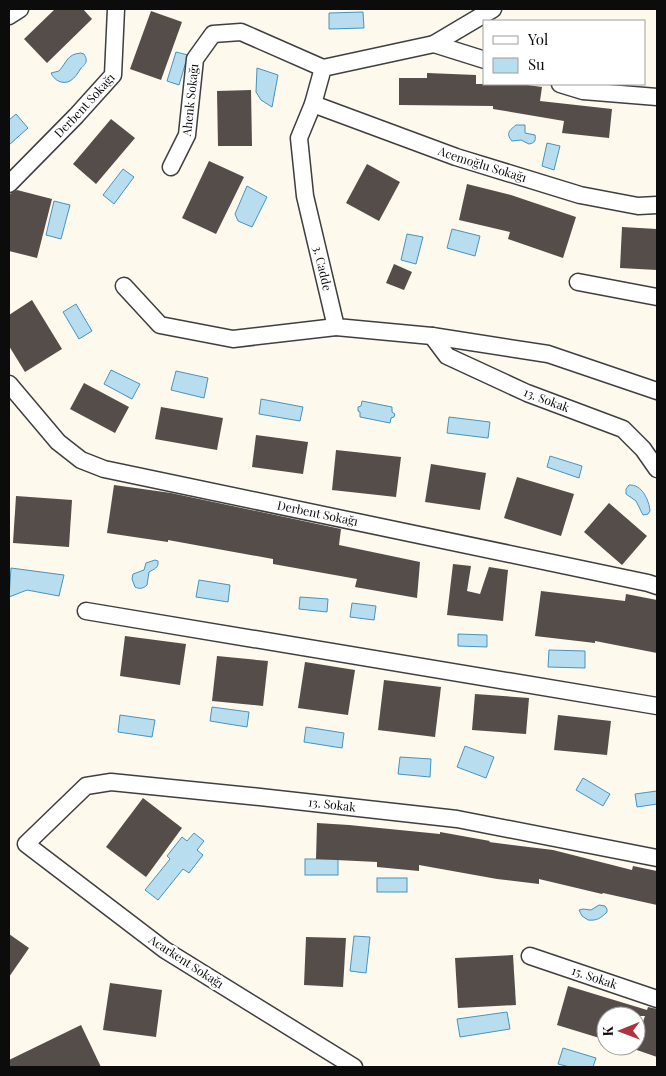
<svg xmlns="http://www.w3.org/2000/svg" width="666" height="1076" font-family="'Playfair Display',serif">
	<rect width="100%" height="100%" fill="#fdf9ed"/>
	<g fill="#b7ddef" stroke="#4694bf">
		<polygon points="363,12 364,28 329,29 329,13"/>
		<polygon points="176,52 188,55 179,85 167,81"/>
		<path d="M81,53L84,54C85,56 87,59 86,62C86,63 82,68 81,68C78,73 75,78 70,81C62,85 54,80 51,73L59,71C67,62 67,54 81,53Z"/>
		<polygon points="257,68 278,75 272,107 261,100 256,92"/>
		<polygon points="16,114 28,128 9,145 9,120"/>
		<path d="M516,125H525V133L535,135C536,140 535,143 529,144L521,140L512,141C505,133 510,130 516,125Z"/>
		<polygon points="547,143 560,146 554,170 542,166"/>
		<polygon points="123,169 134,177 114,204 103,195"/>
		<polygon points="247,186 267,197 252,227 238,221 235,214"/>
		<polygon points="54,201 70,205 61,239 46,235"/>
		<polygon points="452,229 480,236 475,256 447,248"/>
		<polygon points="407,234 423,237 416,264 401,260"/>
		<polygon points="76,304 92,331 79,339 63,312"/>
		<polygon points="111,370 140,384 132,399 104,384"/>
		<polygon points="176,371 208,378 204,398 171,390"/>
		<polygon points="261,399 303,407 300,421 259,414"/>
		<polygon points="362,401 392,407 392,412 395,414 394,417 391,418 390,423 360,417 360,412 358,411 358,407 361,406"/>
		<polygon points="449,417 490,422 488,438 447,433"/>
		<polygon points="550,456 582,466 579,478 547,467"/>
		<path d="M629,485C642,484 649,500 650,511L648,514L643,515L636,501L626,494V489Z"/>
		<path d="M155,560L158,561C159,568 154,569 149,572L147,585C143,589 139,589 135,587L132,579L133,574L144,570L146,563Z"/>
		<polygon points="11,568 64,575 59,596 27,590 9,597"/>
		<polygon points="199,580 230,585 228,602 196,597"/>
		<polygon points="300,597 328,599 327,612 299,609"/>
		<polygon points="352,603 376,606 374,620 350,617"/>
		<polygon points="458,634 487,635 487,647 458,646"/>
		<polygon points="549,650 585,651 585,668 548,667"/>
		<polygon points="212,707 249,712 247,727 210,721"/>
		<polygon points="120,715 155,720 152,737 118,732"/>
		<polygon points="306,727 344,733 342,748 304,742"/>
		<polygon points="465,746 494,757 486,778 457,767"/>
		<polygon points="400,757 431,759 430,777 398,774"/>
		<polygon points="583,778 610,794 603,806 576,790"/>
		<polygon points="657,791 657,804 637,807 635,794"/>
		<polygon points="194,833 204,841 197,850 203,855 189,873 183,869 158,900 145,890 170,859 167,856 182,837 187,841"/>
		<rect x="305" y="859" width="33" height="16"/>
		<rect x="377" y="878" width="30" height="14"/>
		<path d="M599,905L605,906L607,909V912C601,918 597,921 588,920L582,916L579,910L583,909L591,910Z"/>
		<polygon points="354,936 370,937 366,973 350,971"/>
		<polygon points="507,1012 510,1029 460,1037 457,1019"/>
		<polygon points="563,1048 596,1058 593,1067 570,1067 558,1064"/>
	</g>
	<g fill="#544d4a">
		<polygon points="55,9 83,9 92,19 47,63 24,39"/>
		<polygon points="151,11 182,22 161,80 130,69"/>
		<polygon points="427,73 476,75 476,84 520,84 542,87 540,101 612,109 609,138 562,133 564,121 493,109 493,106 399,105 399,78 427,78"/>
		<polygon points="251,90 252,146 218,146 217,91"/>
		<polygon points="111,119 135,138 96,184 73,164"/>
		<polygon points="209,161 244,177 216,234 182,218"/>
		<polygon points="367,164 400,182 379,221 346,203"/>
		<polygon points="467,184 511,195 576,217 563,258 508,239 510,232 459,220"/>
		<polygon points="17,190 52,199 37,258 9,251 9,197 10,194"/>
		<polygon points="622,227 657,229 657,270 620,268"/>
		<polygon points="394,264 412,272 404,290 386,283"/>
		<polygon points="32,300 62,349 25,372 9,346 9,315"/>
		<polygon points="84,383 129,407 115,433 70,409"/>
		<polygon points="161,407 223,418 217,450 155,439"/>
		<polygon points="256,435 308,442 303,474 252,467"/>
		<polygon points="336,450 401,457 396,497 332,490"/>
		<polygon points="431,464 486,473 480,510 425,502"/>
		<polygon points="517,477 574,494 561,536 504,518"/>
		<polygon points="114,485 171,493 341,529 339,545 420,562 417,598 355,587 357,579 273,564 273,559 168,540 168,542 107,533"/>
		<polygon points="16,496 72,500 69,547 13,543"/>
		<polygon points="609,503 647,536 622,565 584,532"/>
		<polygon points="453,564 471,566 467,591 480,594 489,567 508,570 503,621 447,615"/>
		<polygon points="541,591 625,601 626,594 657,600 657,653 595,641 595,643 535,636"/>
		<polygon points="125,636 186,644 180,685 120,676"/>
		<polygon points="217,656 268,661 263,706 212,701"/>
		<polygon points="305,662 355,670 348,715 298,708"/>
		<polygon points="384,680 441,687 435,737 378,730"/>
		<polygon points="475,694 529,698 526,734 472,730"/>
		<polygon points="558,715 611,721 607,755 554,750"/>
		<polygon points="143,798 182,828 146,877 106,847"/>
		<polygon points="317,823 349,825 440,834 440,832 490,841 489,842 553,850 632,870 633,866 657,871 657,905 603,893 602,894 539,879 539,884 497,879 419,865 419,871 377,867 377,862 316,859"/>
		<polygon points="9,934 29,948 9,977"/>
		<polygon points="306,937 346,938 343,987 304,985"/>
		<polygon points="513,955 516,1005 458,1008 455,958"/>
		<polygon points="110,983 162,990 156,1037 103,1030"/>
		<polygon points="568,986 647,1010 648,1007 657,1009 657,1057 634,1049 635,1046 636,1046 636,1042 645,1016 606,1016 606,1040 557,1025"/>
		<polygon points="81,1025 101,1067 9,1067 9,1060"/>
	</g>
	<g fill="none" stroke-linecap="round" stroke-linejoin="round">
		<g stroke="#3f3f3f" stroke-width="19">
			<g id="street">
				<path id="s1" d="M493,9L434,44L323,68L313,104L299,138L305,196L336,327L432,336L548,354L657,391"/>
				<polyline points="9,16 20,9"/>
				<polyline points="434,44 485,60"/>
				<polyline points="560,84 583,91 657,97"/>
				<path id="s2" d="M313,104L456,157L580,195L638,206L657,205"/>
				<path id="s3" d="M171,167L187,135L195,59L213,34L241,32L323,68"/>
				<path id="s4" d="M9,184L76,116L113,75L116,9"/>
				<polyline points="578,282 657,297"/>
				<polyline points="124,286 160,325 233,339 336,327"/>
				<path id="s5" d="M432,336L447,356L527,393L623,429L643,449L657,469"/>
				<path id="s6" d="M9,384L58,442L81,460L104,469L648,583L657,586"/>
				<polyline points="86,611 657,706"/>
				<path id="s7" d="M530,956L657,999"/>
				<path id="s8" d="M354,1067L165,950L26,844L86,786L111,782L260,797L457,819L657,858"/>
			</g>
		</g>
		<use href="#street" stroke="#fff" stroke-width="16"/>
	</g>
	<g text-anchor="middle" stroke-width="5" stroke-linejoin="round" paint-order="stroke">
		<g font-size="12" fill="#0c0c0c" stroke="#fff">
			<text dy="4" stroke="none"><textPath href="#s3" startOffset="71">Ahenk Sokağı</textPath></text>
			<text dy="4" stroke="none"><textPath href="#s4" startOffset="109">Derbent Sokağı</textPath></text>
			<text dy="4" stroke="none"><textPath href="#s2" startOffset="180">Acemoğlu Sokağı</textPath></text>
			<text dy="4" stroke="none"><textPath href="#s1" startOffset="389">3. Cadde</textPath></text>
			<text dy="4" stroke="none"><textPath href="#s5" startOffset="134">13. Sokak</textPath></text>
			<text dy="4" stroke="none"><textPath href="#s6" startOffset="348">Derbent Sokağı</textPath></text>
			<text dy="4" stroke="none"><textPath href="#s8" startOffset="728">13. Sokak</textPath></text>
			<text transform="translate(186 962) rotate(33)" y="4">Acarkent Sokağı</text>
			<text dy="4" stroke="none"><textPath href="#s7" startOffset="68">15. Sokak</textPath></text>
		</g>
	</g>
	<rect width="666" height="1076" fill="none" stroke="#0c0c0c" stroke-width="20"/>
	<rect x="483" y="20" width="162" height="65" fill="#ffffff" stroke="#9e9e9e"/>
	<rect x="493" y="36" width="25" height="8" fill="#ffffff" stroke="#9e9e9e"/>
	<text x="528" y="45" font-size="15" fill="#0c0c0c">Yol</text>
	<rect x="493" y="58" width="25" height="15" fill="#b7ddef" stroke="#9e9e9e"/>
	<text x="528" y="70" font-size="15" fill="#0c0c0c">Su</text>
	<g transform="translate(621 1031) rotate(269)"><circle r="24" fill="#ffffff" stroke="#9e9e9e"/>
	<path d="M0-4L9 19L0 12L-9 19Z" fill="#ad333e"/>
	<text y="-8" font-size="14" font-weight="bold" text-anchor="middle" fill="#0c0c0c">K</text>
	</g>
</svg>
